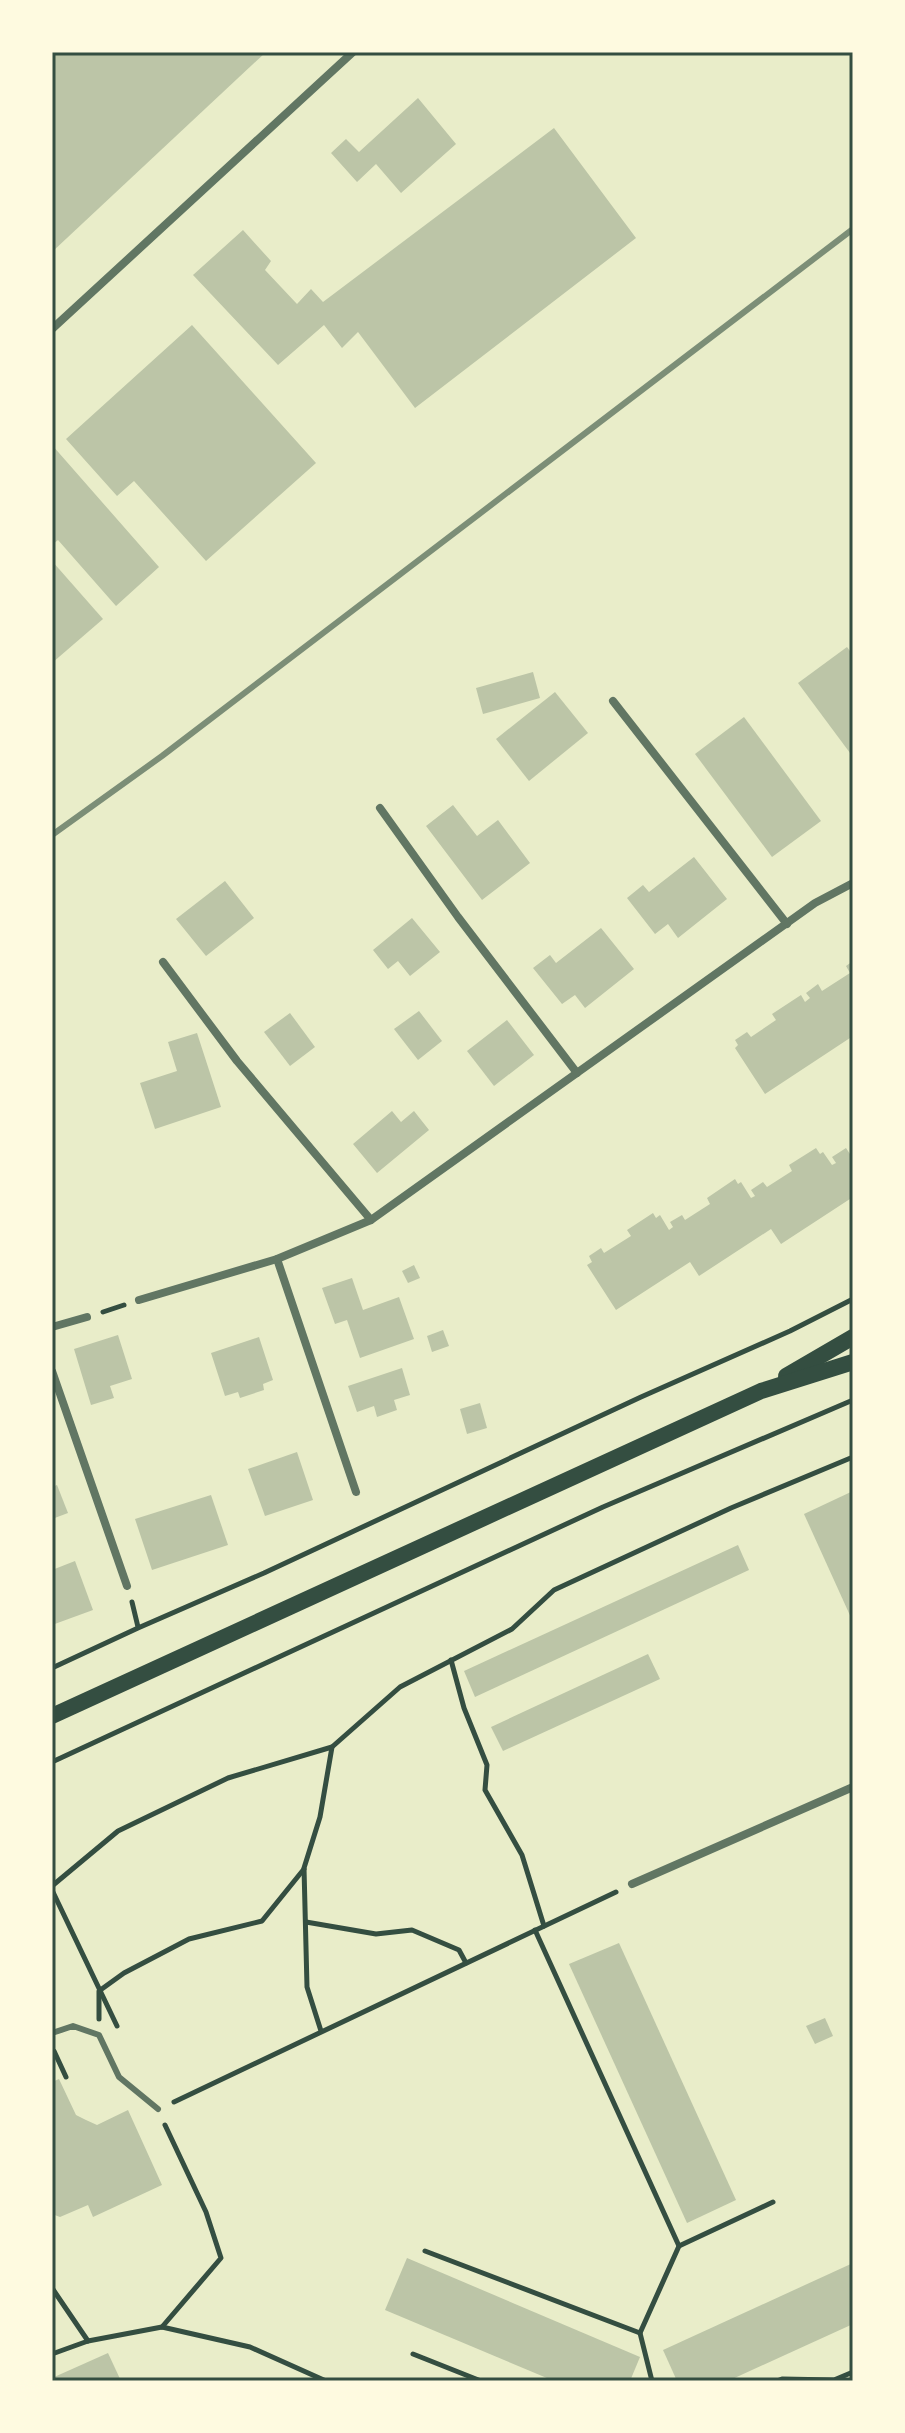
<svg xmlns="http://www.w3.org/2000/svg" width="905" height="2433" font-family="'Work Sans',sans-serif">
	<rect width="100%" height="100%" fill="#e9edc9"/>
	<g fill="#bcc5a7">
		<polygon points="52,52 266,52 52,252"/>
		<polygon points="418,98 456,144 401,193 376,164 357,182 331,153 346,139 359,152"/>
		<polygon points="554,128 636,238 415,408 358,332 342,348 324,325 278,365 193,275 243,230 271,261 265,270 297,304 311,289 323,302"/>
		<polygon points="192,325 316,463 206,561 134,481 117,496 66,439"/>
		<polygon points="52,445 159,567 116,606 58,540 52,545"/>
		<polygon points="52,561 103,619 52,663"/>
		<polygon points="847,647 853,655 853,757 798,683"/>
		<polygon points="533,672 540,698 483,714 476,688"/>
		<polygon points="555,692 588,733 529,781 496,739"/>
		<polygon points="744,717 821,821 772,857 695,754"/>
		<polygon points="453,805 477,836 498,820 530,863 482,900 426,826"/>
		<polygon points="694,857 727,899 678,938 668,924 655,934 627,898 643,885 649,892"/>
		<polygon points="225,881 254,918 206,956 176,919"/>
		<polygon points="412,918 440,952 410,976 398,961 388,969 373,950"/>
		<polygon points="601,928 634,969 585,1008 575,995 562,1004 533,968 550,955 556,963"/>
		<polygon points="853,961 853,1036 765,1094 735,1048 738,1045 735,1040 747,1032 751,1037 776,1020 772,1014 801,995 805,1002 810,998 806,993 818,984 822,991 850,973 846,966"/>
		<polygon points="419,1011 442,1041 418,1060 394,1029"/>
		<polygon points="290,1013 315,1047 290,1066 264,1032"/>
		<polygon points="507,1020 534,1055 494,1086 467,1051"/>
		<polygon points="197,1033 221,1107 155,1129 140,1083 177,1071 168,1042"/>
		<polygon points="392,1111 401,1122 414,1111 429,1130 377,1173 353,1144"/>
		<polygon points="816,1148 820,1154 823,1152 832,1165 836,1163 832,1157 846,1148 850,1154 853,1152 853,1197 781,1244 771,1229 699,1276 690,1262 616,1310 587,1265 592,1262 589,1256 601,1248 604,1253 631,1236 627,1230 653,1213 656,1218 660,1215 669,1230 673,1227 670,1222 682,1215 685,1220 710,1204 707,1198 735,1179 738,1184 741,1182 751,1198 755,1196 751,1190 763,1182 767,1187 792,1171 789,1165"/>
		<polygon points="414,1265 420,1278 408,1283 402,1271"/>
		<polygon points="352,1278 363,1310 399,1297 414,1339 360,1358 347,1320 335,1324 322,1288"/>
		<polygon points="443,1330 449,1346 432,1352 427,1336"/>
		<polygon points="118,1335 132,1379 110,1386 114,1398 91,1405 74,1349"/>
		<polygon points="259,1337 273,1380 263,1384 264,1390 240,1398 238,1392 225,1396 211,1353"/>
		<polygon points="402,1368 410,1395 394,1400 397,1410 377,1417 374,1406 357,1412 348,1386"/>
		<polygon points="480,1403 487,1428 467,1434 460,1409"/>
		<polygon points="297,1452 313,1500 265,1516 248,1469"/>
		<polygon points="57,1485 68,1513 52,1519 52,1487"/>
		<polygon points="853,1491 853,1622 804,1514"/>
		<polygon points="211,1495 228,1545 152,1570 135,1519"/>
		<polygon points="738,1545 749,1570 475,1697 464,1671"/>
		<polygon points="75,1561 93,1610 52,1625 52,1570"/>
		<polygon points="648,1654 660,1679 503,1751 491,1727"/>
		<polygon points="619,1943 736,2200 687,2223 569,1964"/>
		<polygon points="825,2018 833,2036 815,2044 806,2026"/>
		<polygon points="59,2079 76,2115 86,2120 97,2125 128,2110 162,2185 93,2217 88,2205 60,2217 52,2214 52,2082"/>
		<polygon points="407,2258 640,2357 630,2381 554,2381 385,2310"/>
		<polygon points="853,2263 853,2324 728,2381 677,2381 663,2350"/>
		<polygon points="108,2353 121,2381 52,2381 52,2378"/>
	</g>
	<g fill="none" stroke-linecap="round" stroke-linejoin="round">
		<g stroke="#344e41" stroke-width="5">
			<polyline points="103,1312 124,1305"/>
			<polyline points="132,1602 138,1627"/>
			<polyline points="451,1660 464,1708 487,1765 485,1790 522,1855 544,1926"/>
			<polyline points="52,1668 138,1628 264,1573 641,1397 790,1331 853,1299"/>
			<polyline points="52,1762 603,1507 853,1400"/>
			<polyline points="52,1886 118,1831 228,1778 332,1747"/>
			<polyline points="52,1890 117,2026"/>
			<polyline points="306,1922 376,1934 412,1930 459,1950 466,1963"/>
			<polyline points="535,1930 679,2246 773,2202"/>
			<polyline points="99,2019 99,1991 124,1973 189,1939 262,1921 304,1869"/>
			<polyline points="321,2031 307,1987 304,1868 320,1817 332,1747 400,1687 512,1629 554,1590 731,1508 853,1457"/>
			<polyline points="54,2051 66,2077"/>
			<polyline points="174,2102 616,1892"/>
			<polyline points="425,2251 640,2333 679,2246"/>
			<polyline points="52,2288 88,2341"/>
			<polyline points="162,2327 221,2258 206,2212 165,2125"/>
			<polyline points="640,2333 652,2381"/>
			<polyline points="52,2354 88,2341 162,2327 250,2347 326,2381"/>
			<polyline points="413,2354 481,2381"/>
			<polyline points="777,2381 782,2379 834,2380 853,2372"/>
		</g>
		<polyline stroke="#617663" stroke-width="6" points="52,2033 73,2026 99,2035 119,2077 158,2109"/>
		<g stroke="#617663" stroke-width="8">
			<polyline points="52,329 353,52"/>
			<polyline points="613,701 787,924"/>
			<polyline points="380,808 458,917 577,1073"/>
			<polyline points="163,962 237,1061 371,1220"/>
			<polyline points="277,1259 356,1492"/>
			<polyline points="139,1300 277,1259 371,1220 815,903 853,883"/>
			<polyline points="52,1327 87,1317"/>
			<polyline points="52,1371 127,1586"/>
			<polyline points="632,1884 853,1787"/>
		</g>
		<g stroke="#344e41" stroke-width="16">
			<polyline points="786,1376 853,1337"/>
			<polyline points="52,1716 761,1391 853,1362"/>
		</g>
		<polyline stroke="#7c8e77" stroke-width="6" points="52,835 162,756 853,229"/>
	</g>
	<rect width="905" height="2433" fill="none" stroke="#fefae0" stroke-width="108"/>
	<rect x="54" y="54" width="797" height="2325" fill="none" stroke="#344e41" stroke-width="3"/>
</svg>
